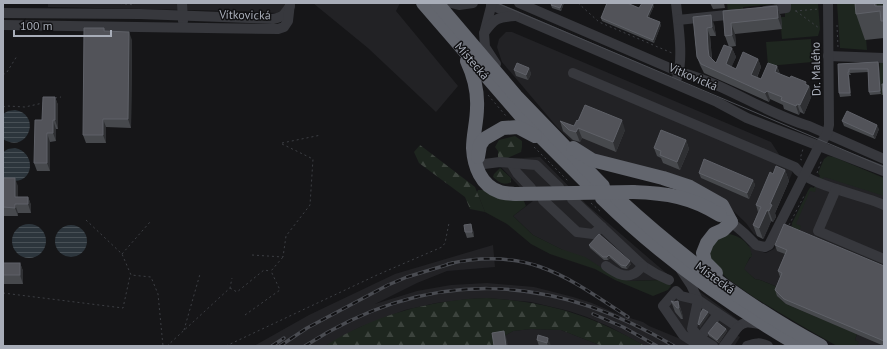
<svg xmlns="http://www.w3.org/2000/svg" width="887" height="349" font-family="'PT Sans',sans-serif">
	<defs>
		<pattern id="forest-firs" width="22" height="20" patternUnits="userSpaceOnUse"><rect width="22" height="20" fill="#1e261f"/><path d="M5 1l3.5 6h-7zM16 11l3.5 6h-7z" fill="#3c433d"/></pattern>
		<pattern id="water-rules" width="6" height="5" patternUnits="userSpaceOnUse"><rect width="6" height="5" fill="#2c353c"/><path d="M0 2.5h6" fill="none" stroke="#485056"/></pattern>
	</defs>
	<rect width="100%" height="100%" fill="#161618"/>
	<g fill="#222225">
		<polygon points="48,3 285,3 283,9 277,13 234,11 48,7"/>
		<polygon points="313,3 400,3 396,11 458,86 436,112 368,48"/>
		<polygon points="506,32 512,32 771,142 782,159 796,164 764,239 754,234 746,223 725,203 590,154 576,145 557,127 502,62 497,47 499,39"/>
		<polygon points="540,157 586,204 673,279 629,281 616,277 533,235 513,216 533,201 500,166 505,159"/>
		<polygon points="823,176 884,195 884,346 857,346 858,342 855,340 857,334 786,304 777,296 780,288 760,280 755,279 743,269 752,255 746,244 754,249 766,253 774,249 787,229 792,225 808,191 814,188"/>
		<polygon points="493,245 495,267 447,271 417,283 375,304 417,291 451,285 487,283 534,287 573,297 592,303 617,314 643,322 649,326 683,340 692,346 645,346 610,327 587,317 569,311 531,302 487,298 469,299 436,303 405,310 360,327 325,346 254,346 309,315 395,274"/>
		<polygon points="700,292 745,325 736,335 740,337 735,345 733,346 707,346 684,330 669,307 673,298"/>
		<polygon points="531,329 561,330 602,346 496,346 496,341 513,331"/>
	</g>
	<g fill="#1e261f">
		<polygon points="727,3 784,3 775,7 774,4 743,7 743,10 728,13"/>
		<polygon points="788,3 818,3 820,29 818,36 782,39 780,17 785,17 785,13 788,12"/>
		<polygon points="837,3 884,3 884,25 865,26 867,50 840,48"/>
		<polygon points="811,39 812,62 768,66 766,42"/>
		<polygon points="880,60 884,61 884,95 881,95 881,86 879,85"/>
		<polygon points="828,156 834,157 884,178 884,196 824,177 822,181 818,179 820,176 818,173 824,159"/>
		<polygon points="815,186 816,189 815,192 810,191 796,224 801,226 799,232 792,227 792,223 809,189 811,187 814,188"/>
		<polygon points="478,190 484,190 523,199 526,206 513,216 533,235 561,249 585,257 616,277 629,281 662,280 669,283 671,286 668,290 653,296 615,280 595,269 550,254 531,244 507,224 485,212 477,192"/>
		<path d="M728,234C740,235 752,245 752,257H750L744,269L755,279L760,280L780,288L777,296L786,304L857,334L855,340L859,342L857,346H837L807,329L755,298L728,279L717,269L710,258L709,253L715,241Z"/>
	</g>
	<g fill="url(#forest-firs)">
		<polygon points="515,136 522,141 522,147 521,152 505,159 498,158 498,151 495,147 499,140"/>
		<polygon points="420,145 475,187 485,212 470,209 465,197 419,163 414,152"/>
		<path d="M500,168L511,178V182C503,186 499,182 493,177L494,174Z"/>
		<path d="M487,298C549,302 591,315 645,346H602L561,330L531,329L513,331L496,341V346H325C374,315 429,300 487,298Z"/>
	</g>
	<g fill="url(#water-rules)">
		<path d="M15,110C43,115 27,155 3,139V114L8,111Z"/>
		<path d="M15,148C35,152 35,180 15,181C11,182 7,179 3,178V152L8,149Z"/>
		<circle cx="29" cy="241" r="17"/>
		<circle cx="71" cy="241" r="16"/>
	</g>
	<g fill="none" stroke-linecap="round" stroke-linejoin="round">
		<g stroke="#3d3f44" stroke-width="1" stroke-dasharray="2 3" stroke-linecap="butt">
			<polyline points="115,3 135,5"/>
			<polyline points="578,3 599,22 672,53"/>
			<polyline points="795,11 819,9"/>
			<polyline points="796,11 819,28"/>
			<polyline points="837,25 838,48"/>
			<polyline points="3,75 7,72 17,56"/>
			<polyline points="488,95 506,116"/>
			<polyline points="55,98 61,97"/>
			<polyline points="3,107 7,106 25,107 43,103"/>
			<polyline points="282,143 321,135"/>
			<polyline points="534,147 569,182"/>
			<polyline points="802,160 800,159 803,149"/>
			<polyline points="817,173 822,159"/>
			<polyline points="591,203 602,213"/>
			<polyline points="86,220 122,254 131,275 151,277 158,294 163,346"/>
			<polyline points="789,225 805,194"/>
			<polyline points="122,254 150,222"/>
			<polyline points="252,255 283,257 286,236 310,205 313,159 282,144"/>
			<polyline points="230,288 237,292 264,270 270,271"/>
			<polyline points="3,293 123,308 130,276"/>
			<polyline points="245,315 280,290 271,271 283,257"/>
			<polyline points="184,330 200,274"/>
			<polyline points="167,346 230,288 232,278"/>
			<polyline points="226,346 377,275 442,247 445,243 449,223"/>
		</g>
		<g stroke="#37383d" stroke-width="10">
			<polyline points="182,3 183,21"/>
			<polyline points="451,3 459,5 473,3"/>
			<path d="M519,3L679,72C725,83 764,113 809,126L884,159"/>
			<path d="M676,3C678,23 684,59 677,78"/>
			<polyline points="491,5 717,102 747,118 884,171"/>
			<polyline points="765,11 786,8 786,3"/>
			<path d="M3,13L140,14L273,19C283,17 285,14 290,6"/>
			<polyline points="678,20 736,14"/>
			<polyline points="3,25 278,29 284,27 288,21 290,3"/>
			<polyline points="485,30 492,3"/>
			<polyline points="828,56 884,58"/>
			<path d="M496,64L485,47L484,33C494,19 497,17 515,16"/>
			<path d="M573,73L795,167C808,186 861,194 884,205"/>
			<polyline points="511,163 517,173 531,188"/>
			<polyline points="476,165 500,162 536,165 559,187"/>
			<polyline points="836,189 818,231 884,259"/>
			<polyline points="572,199 643,266 656,274 669,280"/>
			<polyline points="543,200 577,232 593,234 602,227"/>
			<polyline points="731,222 744,233 756,245 765,247 769,245 819,146 827,134 829,125 828,3"/>
			<path d="M606,266C613,271 624,279 633,274C637,273 640,268 643,266"/>
			<path d="M681,270L691,285L698,300L738,327C746,320 751,323 761,324"/>
			<polyline points="700,338 718,314"/>
			<polyline points="700,346 683,335 663,306 676,291 681,296 698,300 692,329 700,338 713,346"/>
			<polyline points="724,346 738,327"/>
			<path d="M747,346C755,343 760,342 768,346"/>
		</g>
		<g stroke="#63666e" stroke-width="14">
			<polyline points="423,3 527,123 590,186"/>
			<polyline points="437,3 516,96 603,186"/>
			<path d="M467,61C474,76 478,91 477,108C477,121 473,135 473,148C474,166 481,186 500,192C505,194 510,193 515,194"/>
			<polyline points="573,148 592,160 663,178 690,187 722,205 731,222"/>
			<polyline points="478,157 480,145 484,139 503,128 518,127 535,136"/>
			<path d="M633,192C667,193 691,197 720,215"/>
			<path d="M602,198C662,257 728,304 800,346"/>
			<path d="M617,198C679,255 747,307 821,346"/>
			<polyline points="716,273 705,262 703,253 707,243 714,234 723,230 731,222"/>
		</g>
		<polyline stroke="#4a4c52" stroke-width="1" points="497,3 884,167"/>
		<g stroke="#4a4c52" stroke-width="3.5">
			<g id="rail">
				<path d="M448,264C527,246 566,276 628,317"/>
				<polyline points="593,314 623,327 657,346"/>
				<polyline points="272,346 284,338"/>
				<polyline points="280,346 307,328 388,285 407,277 453,263"/>
				<path d="M305,346C428,267 550,272 674,346"/>
			</g>
		</g>
		<use href="#rail" stroke="#111113" stroke-width="2" stroke-dasharray="6" stroke-linecap="butt"/>
		<polyline stroke="#63666e" stroke-width="14" points="515,194 633,192"/>
	</g>
	<g fill="#47494d">
		<polygon points="552,3 564,3 561,11 552,8 551,5"/>
		<polygon points="604,3 627,3 639,8 654,6 649,17 661,25 654,43 602,21 601,18 607,4"/>
		<polygon points="710,3 724,3 725,8 713,9"/>
		<polygon points="855,3 876,3 877,6 884,6 884,38 865,40 856,14"/>
		<polygon points="777,6 781,17 782,29 735,34 736,46 729,47 725,36 723,11"/>
		<polygon points="693,17 714,24 716,36 710,36 712,59 716,63 732,48 736,57 731,67 736,69 758,59 761,67 757,78 761,79 777,66 780,74 809,86 812,95 804,114 800,112 799,115 784,109 783,105 770,99 769,102 704,73 700,65 697,57"/>
		<polygon points="104,28 105,31 132,40 131,128 106,127 106,143 86,143 83,135"/>
		<polygon points="878,62 879,65 881,94 870,95 869,92 868,72 850,73 851,75 849,75 851,96 840,97 839,93 838,64"/>
		<polygon points="529,68 531,74 528,80 516,76 514,70"/>
		<polygon points="55,97 58,105 58,129 56,129 56,141 50,142 50,171 37,171 34,163 42,120"/>
		<polygon points="560,121 574,126 578,121 625,130 616,152 582,138 580,142 573,140 563,131"/>
		<polygon points="842,121 879,129 875,139 844,126"/>
		<polygon points="686,140 689,149 680,170 663,163 661,158 657,156 654,148"/>
		<polygon points="785,170 789,181 775,213 776,217 773,222 771,221 763,239 757,236 753,225 758,212 756,205 773,174"/>
		<polygon points="699,173 753,180 755,185 749,199 701,178"/>
		<polygon points="3,178 18,186 18,197 28,197 31,205 31,213 18,213 18,216 3,216"/>
		<polygon points="473,230 474,237 467,238 465,232"/>
		<polygon points="589,245 631,264 627,269 622,268 610,258 608,260 604,260 590,248"/>
		<polygon points="775,245 884,266 884,346 786,304 777,296 775,290 780,277 778,271 785,254 777,251"/>
		<polygon points="3,263 20,263 23,271 23,284 3,284"/>
		<polygon points="671,301 674,302 678,301 682,313 683,319 681,319 675,312"/>
		<polygon points="726,329 727,331 719,343 709,336 708,333"/>
		<polygon points="538,335 551,346 539,346 537,340"/>
	</g>
	<g fill="#2f3033">
		<polygon points="562,3 564,3 561,11 560,8"/>
		<polygon points="653,4 654,6 648,20 647,17"/>
		<polygon points="777,6 781,17 782,29 778,18"/>
		<polygon points="711,15 714,24 716,36 712,27"/>
		<polygon points="660,22 661,25 654,43 653,40"/>
		<polygon points="731,23 735,34 736,46 732,35"/>
		<polygon points="707,28 710,36 712,64 709,56"/>
		<polygon points="129,32 132,40 131,128 128,119"/>
		<polygon points="732,48 736,57 729,73 726,64"/>
		<polygon points="758,59 761,67 754,84 751,75"/>
		<polygon points="878,62 879,65 881,94 880,91"/>
		<polygon points="777,66 780,75 775,72"/>
		<polygon points="529,68 531,74 528,80 526,75"/>
		<polygon points="848,72 849,75 851,96 850,93"/>
		<polygon points="806,82 808,87 809,86 812,95 804,114 800,105"/>
		<polygon points="767,91 770,99 769,102 765,93"/>
		<polygon points="55,97 58,105 58,129 55,120"/>
		<polygon points="797,104 800,112 799,115 796,106"/>
		<polygon points="103,119 106,127 106,143 103,135"/>
		<polygon points="53,120 56,129 56,141 53,133"/>
		<polygon points="622,120 625,130 616,152 613,142"/>
		<polygon points="877,125 879,129 875,139 873,135"/>
		<polygon points="578,128 582,138 580,142 576,132"/>
		<polygon points="47,133 50,142 50,171 47,163"/>
		<polygon points="686,140 689,149 680,170 677,162"/>
		<polygon points="785,170 789,181 775,213 776,217 773,222 769,211 770,204"/>
		<polygon points="15,178 18,186 18,205 15,197"/>
		<polygon points="753,180 755,185 749,199 747,193"/>
		<polygon points="28,197 31,205 31,213 28,204"/>
		<polygon points="15,204 18,213 18,216 15,208"/>
		<polygon points="767,210 771,221 763,239 759,228"/>
		<polygon points="471,224 473,230 474,237 472,232"/>
		<polygon points="609,255 610,258 608,260 607,257"/>
		<polygon points="630,261 631,264 627,269 626,266"/>
		<polygon points="20,263 23,271 23,284 20,275"/>
		<polygon points="678,301 682,313 683,319 679,308"/>
		<polygon points="708,312 709,315 700,328 699,325"/>
		<polygon points="726,329 727,331 719,343 717,340"/>
		<polygon points="504,331 507,340 508,346 506,346"/>
		<polygon points="548,338 551,346 548,346 547,343"/>
	</g>
	<g fill="#525359" stroke="#5f6168">
		<polygon points="552,3 562,3 560,8 551,5"/>
		<polygon points="607,3 627,3 639,8 642,3 653,4 647,17 660,22 653,40 601,18"/>
		<polygon points="855,3 874,3 875,6 884,6 884,21 881,21 880,11 856,14"/>
		<polygon points="777,6 778,18 731,23 732,35 725,36 723,11"/>
		<polygon points="711,15 712,27 707,28 708,49 709,56 716,63 724,45 732,48 726,64 736,69 743,52 758,59 751,75 761,79 768,63 777,66 775,72 790,78 791,76 806,82 805,84 809,86 800,105 797,104 796,106 781,100 782,97 767,91 765,93 701,64 697,57 693,17"/>
		<polygon points="84,28 104,28 104,31 129,32 128,119 103,119 103,135 83,135"/>
		<polygon points="878,62 880,91 869,92 868,69 849,69 849,72 848,72 850,93 839,93 838,64"/>
		<polygon points="517,63 529,68 526,75 514,70"/>
		<polygon points="882,84 884,84 884,95 883,95"/>
		<polygon points="43,97 55,97 55,120 53,120 53,133 47,133 47,163 34,163 35,120 42,120"/>
		<polygon points="585,105 622,120 613,142 578,128 576,132 569,130 560,121 574,126 577,120 578,121"/>
		<polygon points="847,111 877,125 873,135 842,121"/>
		<polygon points="661,130 686,140 677,162 660,155 661,151 654,148"/>
		<polygon points="704,159 753,180 747,193 699,173"/>
		<polygon points="776,166 785,170 770,204 772,205 769,211 767,210 759,228 753,225 761,207 756,205 770,172 773,174"/>
		<polygon points="3,178 15,178 15,197 28,197 28,204 15,204 15,208 3,207"/>
		<polygon points="471,224 472,232 465,232 464,225"/>
		<polygon points="784,224 884,266 884,341 784,299 775,290 782,273 778,271 787,250 775,245"/>
		<polygon points="599,234 630,261 626,266 621,265 609,255 607,257 603,257 589,245"/>
		<rect x="3" y="263" width="17" height="12"/>
		<polygon points="671,301 674,302 678,301 679,308 677,308"/>
		<polygon points="703,309 708,312 699,325 698,324 701,312"/>
		<polygon points="717,322 726,329 717,340 708,333"/>
		<polygon points="504,331 506,346 494,346 492,333"/>
		<polygon points="538,335 548,338 547,343 537,340"/>
	</g>
	<g text-anchor="middle" stroke-width="3" stroke-linejoin="round" paint-order="stroke">
		<g font-size="12" fill="#a8adb8" stroke="#111113">
			<text transform="translate(245 15) rotate(1)" y="4">Vítkovická</text>
			<text transform="translate(472 61) rotate(49)" y="4">Místecká</text>
			<text transform="translate(816 69) rotate(-91)" y="4">Dr. Malého</text>
			<text transform="translate(693 77) rotate(23)" y="4">Vítkovická</text>
			<text transform="translate(715 278) rotate(36)" y="4">Místecká</text>
		</g>
	</g>
	<rect width="887" height="349" fill="none" stroke="#a8adb8" stroke-width="8"/>
	<path d="M14 30v6h97v-6" fill="none" stroke="#a8adb8" stroke-width="2"/>
	<text x="20" y="30" font-size="12" fill="#a8adb8" stroke="#111113" stroke-width="3" paint-order="stroke">100 m</text>
</svg>
